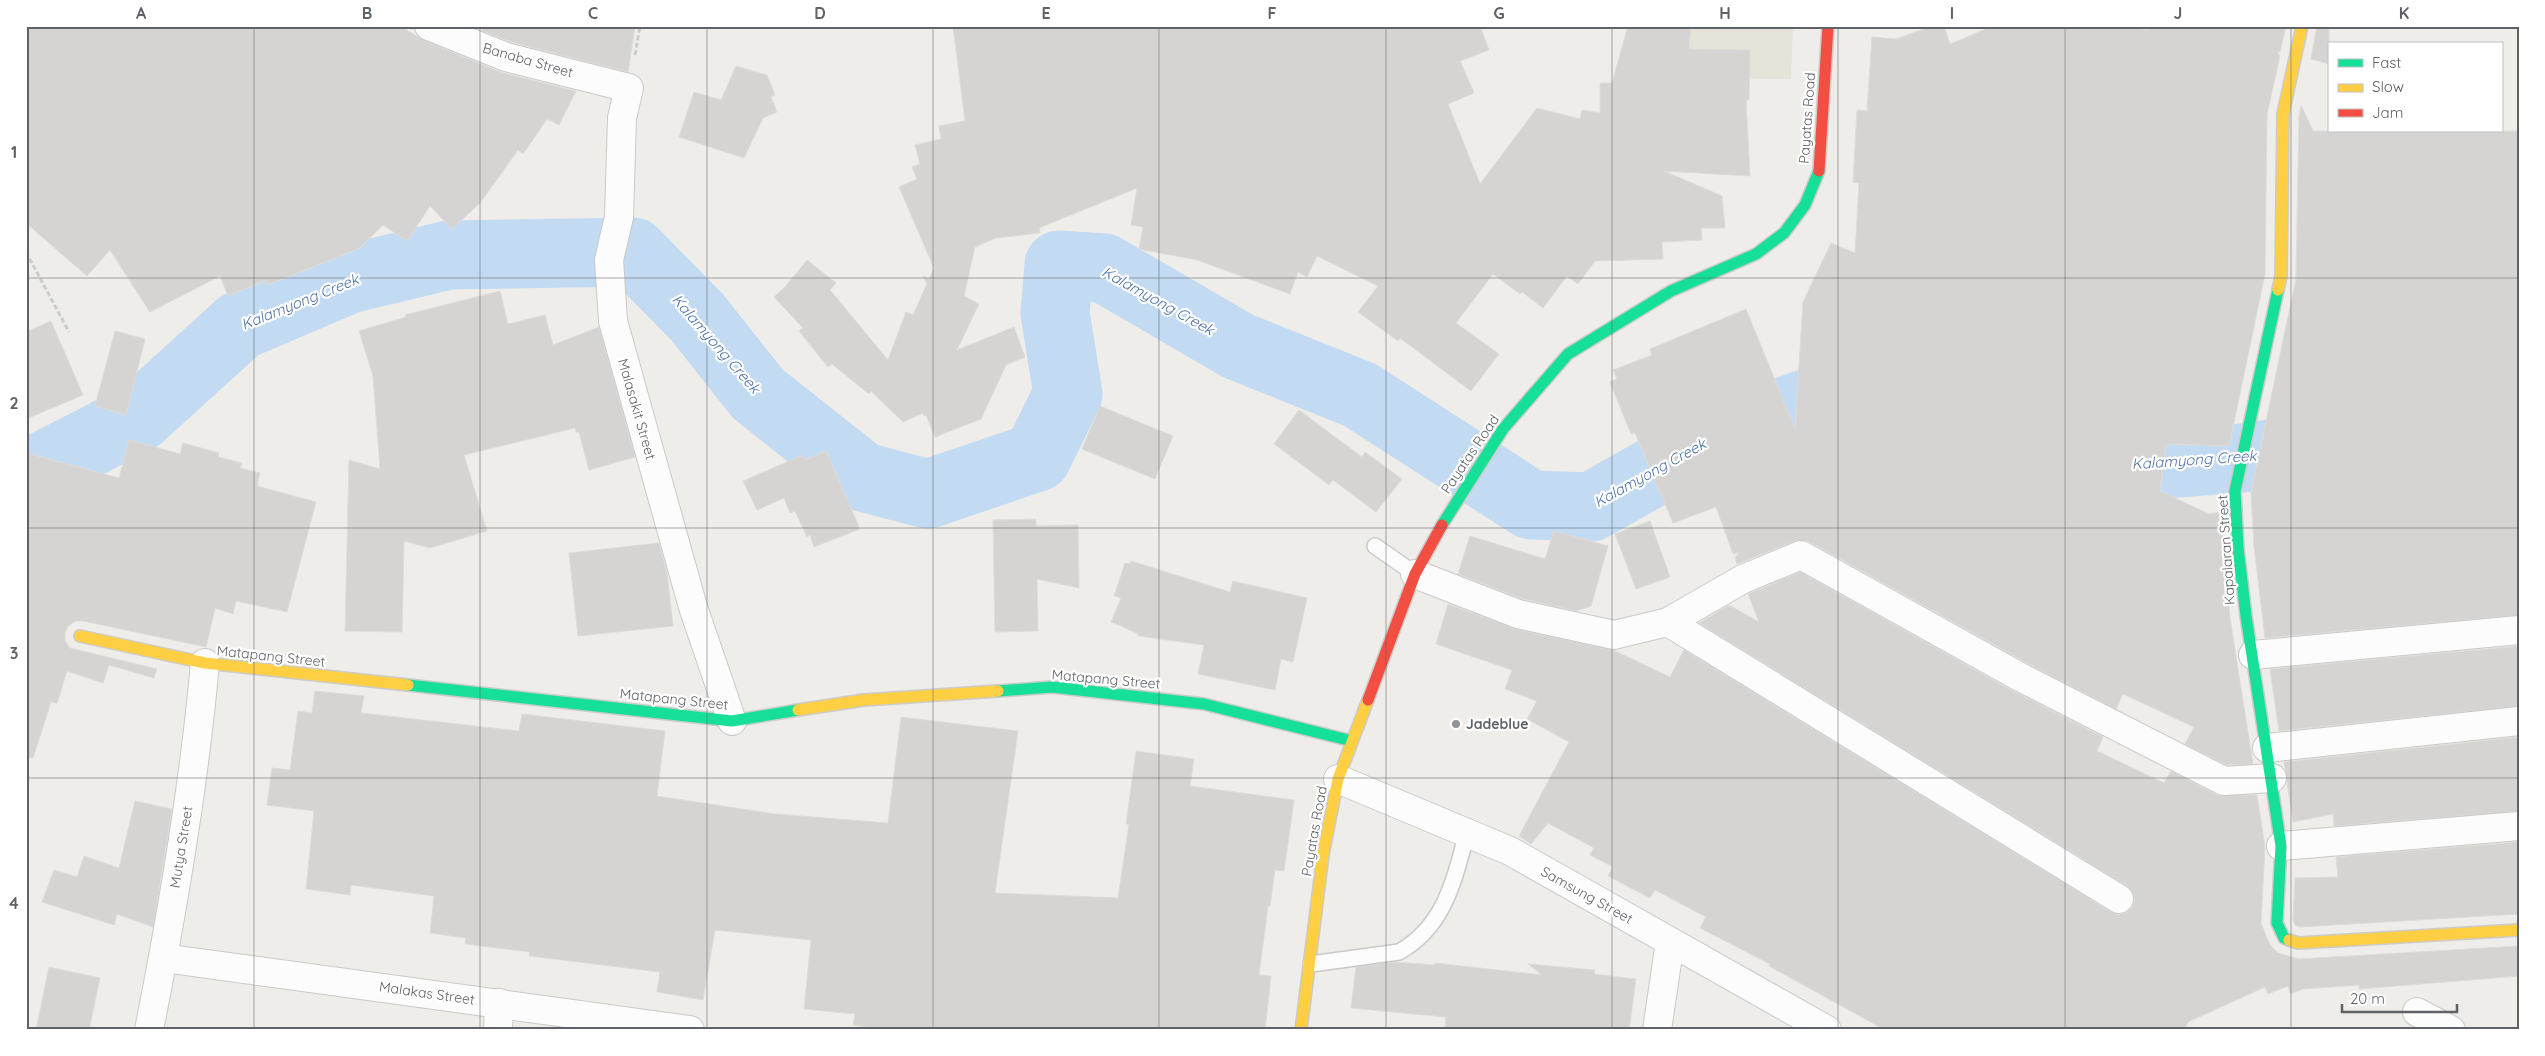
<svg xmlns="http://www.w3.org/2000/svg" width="2545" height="1056" font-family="Quicksand,sans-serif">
	<rect width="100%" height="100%" fill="#eeede9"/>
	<polygon fill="#e6e4d8" points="1655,26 1793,26 1791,79 1651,78"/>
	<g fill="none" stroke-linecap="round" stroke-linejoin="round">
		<g stroke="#c3daf3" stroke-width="69">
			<polyline points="2071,449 2101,463 2137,466 2243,458 2354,441"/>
			<polyline points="26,475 139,417 239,326 349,279 449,255 633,252 697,317 758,394 863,477 928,494 1037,457 1068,394 1055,313 1059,265 1104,268 1238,346 1360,395 1531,505 1591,507 1710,440 1805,404 1891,401"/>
		</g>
	</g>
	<g fill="#d5d4d2" stroke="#dddcd8">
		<polygon points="26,26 400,26 423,40 500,72 576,91 559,125 547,119 523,154 518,150 480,203 452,229 430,206 407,241 383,225 360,248 268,285 266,280 228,296 220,276 150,312 110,250 87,276 26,223"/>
		<polygon points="484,26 635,26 628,72 511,42 482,31"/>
		<polygon points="953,26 1480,26 1489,50 1460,61 1474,93 1448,104 1480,184 1537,108 1580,119 1582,110 1600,113 1600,83 1612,83 1628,26 1691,26 1689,49 1750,50 1749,100 1746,100 1750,176 1664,171 1722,196 1725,228 1701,228 1702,240 1662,242 1663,259 1595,261 1578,284 1567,276 1543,308 1522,292 1520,294 1493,274 1456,323 1499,354 1471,391 1400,338 1398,341 1358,312 1378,286 1317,256 1307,277 1298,272 1290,294 1197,260 1139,249 1143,227 1131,225 1137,188 1039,228 1040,233 996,238 975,247 964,296 979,304 957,350 1014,327 1025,357 1006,365 981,419 935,437 926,415 924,416 923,413 903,422 871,391 869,394 832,364 828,367 799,331 803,328 774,297 786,286 807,260 836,283 830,290 888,360 906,312 913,315 927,284 923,276 929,279 934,268 899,187 917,179 912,167 920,164 915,145 941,139 939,126 965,121"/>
		<polygon points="1932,26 1944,26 1950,44 1993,26 2124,26 2147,30 2157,26 2286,26 2280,52 2277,51 2280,56 2267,114 2265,274 2229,446 2166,444 2160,491 2209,514 2220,512 2230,618 2253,764 2227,765 2185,744 2194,727 2123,694 2116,709 2027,663 1808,541 1795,541 1737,564 1735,558 1739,552 1733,554 1716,507 1673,523 1635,433 1631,434 1610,382 1617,379 1613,370 1652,355 1650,349 1746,309 1795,429 1803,302 1831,243 1855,253 1859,183 1853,182 1857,110 1867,111 1872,37 1896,39"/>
		<polygon points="2317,26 2329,26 2329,64 2311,59"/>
		<polygon points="736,66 767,75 775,95 771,97 777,112 763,118 744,158 679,137 694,92 721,100"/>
		<polygon points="2301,105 2313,131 2519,131 2519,615 2265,638 2254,547 2251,492 2296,279 2299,116"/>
		<polygon points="500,291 508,324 545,315 553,345 599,327 635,457 589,470 579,432 576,432 575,428 464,455 487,531 430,548 404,541 402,632 345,631 349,460 380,469 373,376 359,331 406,317 405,315"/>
		<polygon points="51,321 83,395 26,419 26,332"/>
		<polygon points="115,331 145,339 126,415 95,406"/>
		<polygon points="1100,406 1173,436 1155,479 1082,449"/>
		<polygon points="1299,410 1362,457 1365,452 1402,479 1376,512 1333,480 1329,485 1274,444"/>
		<polygon points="129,440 180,454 183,443 219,453 218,457 242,463 240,468 260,473 257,486 316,502 287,612 236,601 233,614 215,608 206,647 83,621 75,621 68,626 65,633 65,641 70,648 157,669 154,678 109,665 103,683 67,671 57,703 51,702 33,758 26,757 26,453 119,478"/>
		<polygon points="826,451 860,529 814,547 810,535 807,537 795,511 790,513 784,498 757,510 743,481 803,455 805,460"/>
		<polygon points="1036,519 1036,526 1078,525 1079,588 1037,579 1038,631 995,632 993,520"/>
		<polygon points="1650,521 1670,577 1636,589 1615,534"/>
		<polygon points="1554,531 1608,546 1591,606 1576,611 1523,599 1458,574 1470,536 1545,559"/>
		<polygon points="659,543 667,573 673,626 578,636 569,553"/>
		<polygon points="1131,561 1230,592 1233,581 1307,598 1293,662 1281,659 1275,690 1198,674 1204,645 1138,636 1137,633 1111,622 1121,598 1114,596 1125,563 1130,564"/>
		<polygon points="1800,572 2013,691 2103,737 2097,751 2164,783 2171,771 2217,795 2257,795 2265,847 2261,923 2270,945 2278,953 2299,959 2519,946 2519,976 2359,989 2359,985 2303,989 2290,994 2288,986 2268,994 2265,987 2188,1022 2184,1030 1885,1030 1769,966 1770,964 1700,928 1706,917 1655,890 1650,898 1608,876 1613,867 1590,855 1594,848 1548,823 1531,844 1519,836 1569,742 1527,719 1537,701 1505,689 1512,670 1436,644 1448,604 1515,629 1613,650 1670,677 1684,650 2111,912 2119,915 2126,913 2132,908 2135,899 2132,891 2127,886 1699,623 1729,605 1759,622 1748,594"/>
		<polygon points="2519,646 2519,706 2279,731 2270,669"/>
		<polygon points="315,691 364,696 361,713 519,731 522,714 665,731 657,796 775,814 888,823 901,717 1018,731 995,893 1118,898 1129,824 1126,824 1136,751 1194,759 1190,786 1294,800 1284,871 1275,870 1270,906 1268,906 1259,975 1271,976 1265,1030 887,1030 853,1025 855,1014 804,1009 811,940 715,930 703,1000 657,992 660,972 529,956 530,952 465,944 466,938 430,933 434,896 351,885 350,895 306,889 314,811 267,805 272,768 290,770 298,711 312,713"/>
		<polygon points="2519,737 2519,811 2334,826 2333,814 2293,822 2284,762"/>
		<polygon points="135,801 172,809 153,927 117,914 114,925 42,902 54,870 77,877 84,856 119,868"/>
		<polygon points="2519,842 2519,914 2300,927 2295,925 2293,920 2295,878 2338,877 2336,857"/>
		<polygon points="1395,962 1435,965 1435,963 1542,975 1528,964 1595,970 1594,974 1636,979 1629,1030 1445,1030 1446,1017 1351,1008 1356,967"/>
		<polygon points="49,967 100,978 89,1030 36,1030"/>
	</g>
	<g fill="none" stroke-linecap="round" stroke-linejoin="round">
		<g stroke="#c9c9c9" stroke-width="18">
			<g id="lane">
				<polyline points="1375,546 1415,574"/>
				<path d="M1311,964L1399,952C1445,926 1454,880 1467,833"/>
			</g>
		</g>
		<g stroke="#c9c9c9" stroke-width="30">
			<g id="street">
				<polyline points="429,26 506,57 629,88 622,118 619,217 609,260 613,321 693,607 732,721"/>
				<polyline points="1415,574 1518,614 1614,635 1668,622 1743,579 1801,555 2020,677 2224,781 2272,778"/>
				<polyline points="1668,622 2119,899"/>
				<polyline points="2253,655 2519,630"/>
				<polyline points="2267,748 2519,721"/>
				<polyline points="1338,779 1510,851 1827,1030"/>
				<polyline points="2281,846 2519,826"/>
				<polyline points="163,958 690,1030"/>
				<polyline points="2417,1012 2451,1030"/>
				<path d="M149,1030C173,909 194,787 205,663"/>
				<polyline points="498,1030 499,1003"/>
				<polyline points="1657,1030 1670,942"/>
			</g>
		</g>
		<g stroke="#cbcbca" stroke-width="14">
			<g id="fast">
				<polyline points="2278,290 2235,491 2238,548 2246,616 2281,846 2277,923 2284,938 2289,940"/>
				<polyline points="1442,525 1503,429 1568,354 1671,291 1756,254 1784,233 1805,205 1819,171"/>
				<polyline points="408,685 732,721 798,710"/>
				<polyline points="998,691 1052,687 1204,704 1352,741"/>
			</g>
		</g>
		<g stroke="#cbcbca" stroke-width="14">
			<g id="slow">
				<polyline points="2278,290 2281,276 2283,114 2302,26"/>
				<polyline points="80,636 205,663 408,685"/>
				<polyline points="798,710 864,700 998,691"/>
				<polyline points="2289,940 2298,943 2519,930"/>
				<polyline points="1301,1030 1323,855 1338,779 1368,700"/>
			</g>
		</g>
		<g stroke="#cbcbca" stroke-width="14">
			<g id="jam">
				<polyline points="1819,171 1828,26"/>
				<polyline points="1368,700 1415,574 1442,525"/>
			</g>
		</g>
		<g stroke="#cacecb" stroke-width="3" stroke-dasharray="5 2.5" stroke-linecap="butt">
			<polyline points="635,55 640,26"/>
			<polyline points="26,252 69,332"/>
		</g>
		<use href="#lane" stroke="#fcfcfc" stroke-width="15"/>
		<use href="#street" stroke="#fcfcfc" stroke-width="28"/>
		<use href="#fast" stroke="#16e098" stroke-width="11"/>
		<use href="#slow" stroke="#ffcf43" stroke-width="11"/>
		<use href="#jam" stroke="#f24e42" stroke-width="11"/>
	</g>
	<path fill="none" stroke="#5f6266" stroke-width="1" stroke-opacity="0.55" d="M254,26V1030M480,26V1030M707,26V1030M933,26V1030M1159,26V1030M1386,26V1030M1612,26V1030M1838,26V1030M2065,26V1030M2291,26V1030M26,278H2519M26,528H2519M26,778H2519"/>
	<circle fill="#919394" stroke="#fff" stroke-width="2" cx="1456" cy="724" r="5"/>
	<g text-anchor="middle" stroke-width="4.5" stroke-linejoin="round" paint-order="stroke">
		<g font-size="14" fill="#5f6266" stroke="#fff">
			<text transform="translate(528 60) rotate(16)" y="5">Banaba Street</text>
			<text transform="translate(1807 118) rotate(-86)" y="5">Payatas Road</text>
			<text transform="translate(637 409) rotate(74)" y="5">Malasakit Street</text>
			<text transform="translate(1470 454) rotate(-56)" y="5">Payatas Road</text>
			<text transform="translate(2226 550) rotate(-94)" y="5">Kapalaran Street</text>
			<text transform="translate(271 656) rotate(6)" y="5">Matapang Street</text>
			<text transform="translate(1106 679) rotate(5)" y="5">Matapang Street</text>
			<text transform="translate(674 699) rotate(6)" y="5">Matapang Street</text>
			<text transform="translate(1314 831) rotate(-80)" y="5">Payatas Road</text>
			<text transform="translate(181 847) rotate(-81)" y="5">Mutya Street</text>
			<text transform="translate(1587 895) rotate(29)" y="5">Samsung Street</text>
			<text transform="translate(427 993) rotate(8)" y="5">Malakas Street</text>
		</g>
		<g font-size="14" font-weight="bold" fill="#5f6266" stroke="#fff" text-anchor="start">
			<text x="1466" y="729">Jadeblue</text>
		</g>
		<g font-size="15" font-style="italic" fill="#4e72a8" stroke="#fff">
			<text transform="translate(1158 301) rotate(29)" y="5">Kalamyong Creek</text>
			<text transform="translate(300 302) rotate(-22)" y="5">Kalamyong Creek</text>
			<text transform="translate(716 344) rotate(49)" y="5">Kalamyong Creek</text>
			<text transform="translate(2194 460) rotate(-4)" y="5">Kalamyong Creek</text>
			<text transform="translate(1650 473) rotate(-29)" y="5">Kalamyong Creek</text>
		</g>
	</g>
	<rect width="2545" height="1056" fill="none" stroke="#ffffff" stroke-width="55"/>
	<rect x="2328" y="42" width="175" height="90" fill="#ffffff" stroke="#bfc0c2"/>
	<rect x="2338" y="59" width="25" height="8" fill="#16e098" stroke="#bfc0c2"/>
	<text x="2372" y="68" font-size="15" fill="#5f6266">Fast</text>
	<rect x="2338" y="84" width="25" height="8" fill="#ffcf43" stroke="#bfc0c2"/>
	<text x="2372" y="92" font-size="15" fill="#5f6266">Slow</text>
	<rect x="2338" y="109" width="25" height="8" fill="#f24e42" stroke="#bfc0c2"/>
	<text x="2372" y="118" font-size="15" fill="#5f6266">Jam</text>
	<path d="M2342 1004v8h115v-8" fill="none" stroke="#5f6266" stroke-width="2.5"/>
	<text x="2350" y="1004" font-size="15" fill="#5f6266" stroke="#ffffff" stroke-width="4" paint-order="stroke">20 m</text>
	<rect x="28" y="28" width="2490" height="1000" fill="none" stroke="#5f6266" stroke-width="2"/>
	<g font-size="16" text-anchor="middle" font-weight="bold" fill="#5f6266">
		<text x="141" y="19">A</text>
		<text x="367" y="19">B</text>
		<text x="593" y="19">C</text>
		<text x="820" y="19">D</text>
		<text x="1046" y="19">E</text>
		<text x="1272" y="19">F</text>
		<text x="1499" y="19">G</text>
		<text x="1725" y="19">H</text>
		<text x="1952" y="19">I</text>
		<text x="2178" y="19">J</text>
		<text x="2404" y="19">K</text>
		<text x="14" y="158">1</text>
		<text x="14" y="409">2</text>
		<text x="14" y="659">3</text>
		<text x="14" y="909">4</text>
	</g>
</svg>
